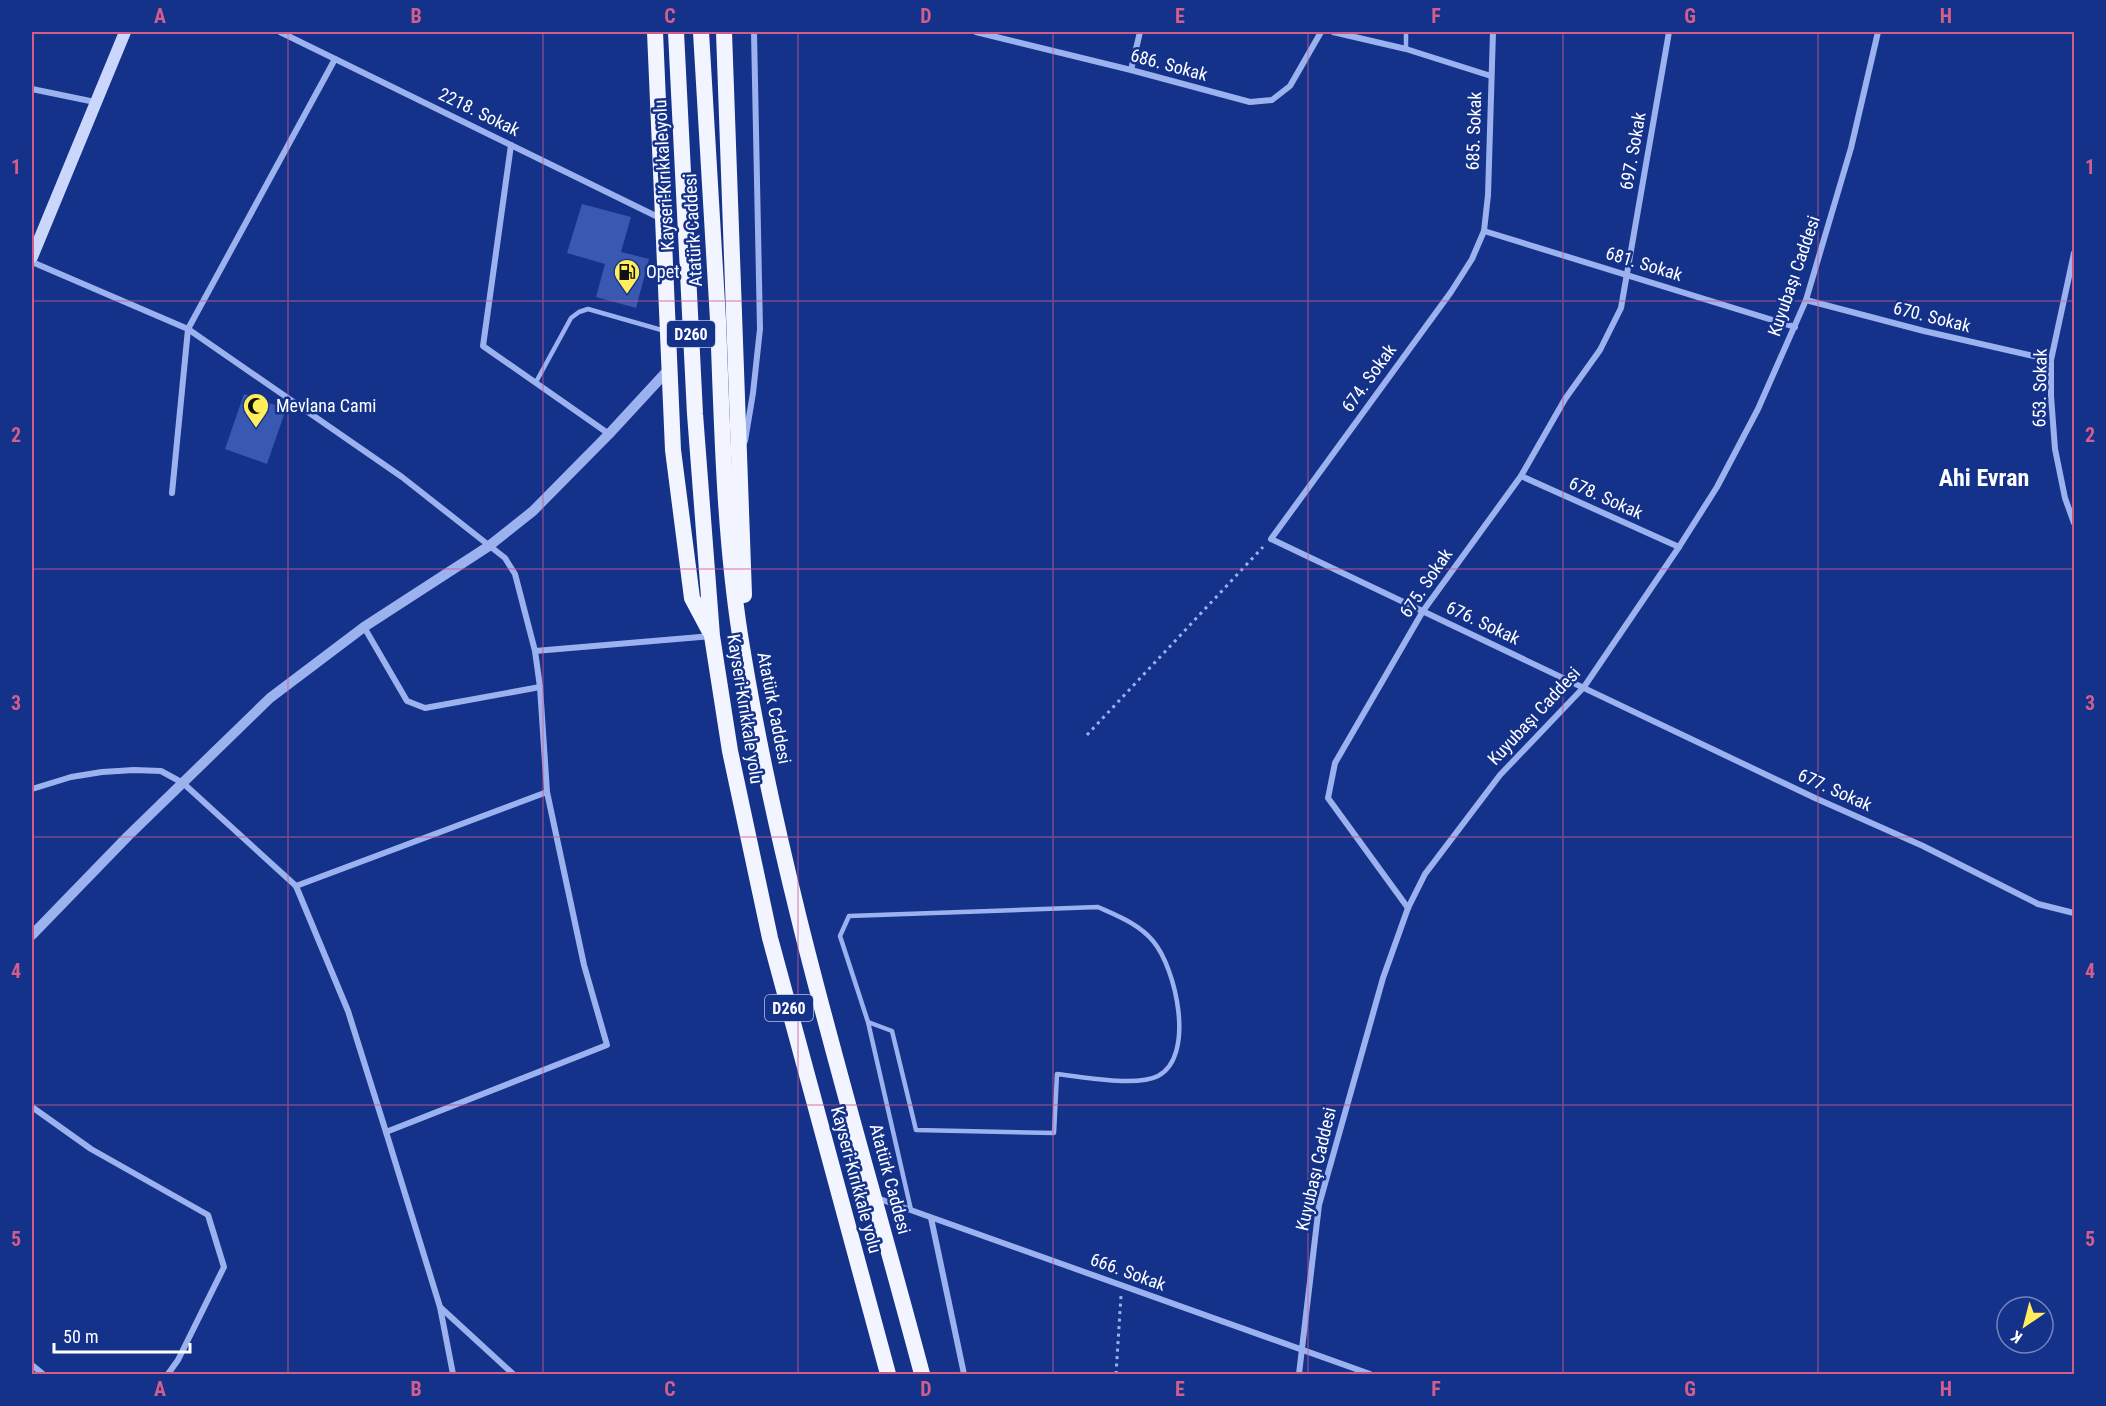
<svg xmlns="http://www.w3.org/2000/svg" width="2106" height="1406" font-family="'Roboto Condensed',sans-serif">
	<rect width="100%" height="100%" fill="#14328a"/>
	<g fill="#3858b2">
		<polygon points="582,204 631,217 621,252 649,259 636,308 596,297 605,264 567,253"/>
		<polygon points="244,394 286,409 267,464 225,449"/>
	</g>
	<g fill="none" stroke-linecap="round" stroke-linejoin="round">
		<g stroke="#9cb2ef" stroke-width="3" stroke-dasharray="3 4.5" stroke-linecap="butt">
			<polyline points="1087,735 1263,547"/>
			<polyline points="1116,1374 1121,1296"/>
		</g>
		<g stroke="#9cb2ef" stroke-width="4.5">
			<polyline points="1406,32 1406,49"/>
			<polyline points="536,382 571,318 579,312 588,309 665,331"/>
			<path d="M868,1022L892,1031L916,1130L1054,1133L1057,1074C1081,1077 1137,1087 1158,1076C1196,1056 1176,968 1153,941C1139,924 1118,916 1098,907L849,916L840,936L868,1022L911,1210"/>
		</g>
		<g stroke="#9cb2ef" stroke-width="6">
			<polyline points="280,32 662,219"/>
			<polyline points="976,32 1131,70 1250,102 1272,100 1290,86 1321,32"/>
			<polyline points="1333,32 1406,49 1491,76"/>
			<polyline points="1493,32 1488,195 1484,231 1472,259 1451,292 1271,539 1815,798 1923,846 2038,904 2074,913"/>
			<polyline points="1131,70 1140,32"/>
			<polyline points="32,89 95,102"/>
			<polyline points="511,145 483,346 609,434"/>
			<polyline points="1484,231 1795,327"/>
			<polyline points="2074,253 2051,360 2051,396 2055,449 2065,498 2074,523"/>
			<polyline points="32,262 188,329 402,477 505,558 515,574 535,651"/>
			<polyline points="1806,300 1924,331 2051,360"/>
			<polyline points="745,441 753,393 760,329 754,32"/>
			<polyline points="1521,476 1679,547"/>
			<polyline points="172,493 188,329 335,59"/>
			<polyline points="364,627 407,701 425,708 540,687"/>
			<polyline points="32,789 71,777 102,772 134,770 161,771 183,783 296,886 348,1011 386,1132"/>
			<polyline points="296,886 547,792"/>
			<polyline points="1408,908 1328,798 1335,763 1423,611 1521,476 1565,399 1600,350 1621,308 1669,32"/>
			<polyline points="32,1107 91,1149 208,1215 224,1267 178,1360 168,1374"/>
			<polyline points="877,1198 1370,1374"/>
			<polyline points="931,1218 964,1374"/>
			<polyline points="440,1307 513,1374"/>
			<polyline points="32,1365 43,1374"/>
			<polyline points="453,1374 440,1307 386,1132 607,1045 584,965 547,792 540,687 535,651 712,636"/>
			<polyline points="1299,1374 1319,1205 1383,978 1408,908 1425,874 1500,775 1584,687 1679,547 1717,487 1758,409 1806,300 1851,148 1878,32"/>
		</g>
		<polyline stroke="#9cb2ef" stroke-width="10" points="32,935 128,836 270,698 364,627 489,546 533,511 609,434 669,369"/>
		<polyline stroke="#cad6fb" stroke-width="12" points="32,257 125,32"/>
		<g stroke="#f2f4ff" stroke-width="16">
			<polyline points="655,32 673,450 692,598 709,630"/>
			<polyline points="676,32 695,414 712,636 730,751 770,938 888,1374"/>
			<path d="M701,32C707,127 713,223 718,320C722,424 724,531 740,635C780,886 857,1129 922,1374"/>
			<polyline points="724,32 744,595"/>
		</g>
	</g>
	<path fill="none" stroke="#d45d8c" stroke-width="1.5" stroke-opacity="0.55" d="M288,32V1374M543,32V1374M798,32V1374M1053,32V1374M1308,32V1374M1563,32V1374M1818,32V1374M32,301H2074M32,569H2074M32,837H2074M32,1105H2074"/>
	<defs>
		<g id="fuel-pin" transform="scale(1.35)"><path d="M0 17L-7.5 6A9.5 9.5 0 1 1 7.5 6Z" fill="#ffee5a" stroke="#14328a"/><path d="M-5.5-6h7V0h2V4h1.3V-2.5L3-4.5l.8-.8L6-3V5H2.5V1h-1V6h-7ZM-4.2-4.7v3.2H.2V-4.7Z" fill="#111"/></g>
		<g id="mosque-pin" transform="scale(1.35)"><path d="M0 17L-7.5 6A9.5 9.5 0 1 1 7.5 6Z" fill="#ffee5a" stroke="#14328a"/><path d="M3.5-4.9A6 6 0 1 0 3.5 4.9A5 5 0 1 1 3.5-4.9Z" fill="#111"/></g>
	</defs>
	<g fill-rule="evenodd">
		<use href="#fuel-pin" x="627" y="272"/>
		<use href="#mosque-pin" x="256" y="406"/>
	</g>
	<g text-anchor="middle" stroke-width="5" stroke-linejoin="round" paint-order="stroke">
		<g fill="#14328a" stroke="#b8c2dc" stroke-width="1.5">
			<rect x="667" y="321" width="48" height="26" rx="4.5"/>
			<rect x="765" y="995" width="48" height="26" rx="4.5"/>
		</g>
		<g font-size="16" font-weight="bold" fill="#fff">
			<text x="691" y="340">D260</text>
			<text x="789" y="1014">D260</text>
		</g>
		<g font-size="18" fill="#fff" stroke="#14328a">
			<text transform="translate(1169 65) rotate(15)" y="6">686. Sokak</text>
			<text transform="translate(479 112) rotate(26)" y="6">2218. Sokak</text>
			<text transform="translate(1474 131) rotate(-88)" y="6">685. Sokak</text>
			<text transform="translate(1633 151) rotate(-80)" y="6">697. Sokak</text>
			<text transform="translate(664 175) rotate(-93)" y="6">Kayseri-Kırıkkale yolu</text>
			<text transform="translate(693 230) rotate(-93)" y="6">Atatürk Caddesi</text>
			<text transform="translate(1644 264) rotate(17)" y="6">681. Sokak</text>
			<text transform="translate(1794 276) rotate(-71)" y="6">Kuyubaşı Caddesi</text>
			<text transform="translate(1932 317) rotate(14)" y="6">670. Sokak</text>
			<text transform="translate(1369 378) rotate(-54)" y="6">674. Sokak</text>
			<text transform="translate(2040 388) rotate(-89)" y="6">653. Sokak</text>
			<text transform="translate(1606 498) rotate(24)" y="6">678. Sokak</text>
			<text transform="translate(1426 583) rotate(-56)" y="6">675. Sokak</text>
			<text transform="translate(1483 623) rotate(25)" y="6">676. Sokak</text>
			<text transform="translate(774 708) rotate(79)" y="6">Atatürk Caddesi</text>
			<text transform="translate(745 709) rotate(81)" y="6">Kayseri-Kırıkkale yolu</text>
			<text transform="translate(1534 716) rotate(-47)" y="6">Kuyubaşı Caddesi</text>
			<text transform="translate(1835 790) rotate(24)" y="6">677. Sokak</text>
			<text transform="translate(1316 1169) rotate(-77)" y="6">Kuyubaşı Caddesi</text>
			<text transform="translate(890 1179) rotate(75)" y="6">Atatürk Caddesi</text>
			<text transform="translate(856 1180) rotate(75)" y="6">Kayseri-Kırıkkale yolu</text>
			<text transform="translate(1128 1272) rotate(20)" y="6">666. Sokak</text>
		</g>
		<g font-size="18" fill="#fff" stroke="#14328a" text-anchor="start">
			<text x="646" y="278">Opet</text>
			<text x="276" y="412">Mevlana Cami</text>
		</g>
		<g font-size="24" font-weight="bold" fill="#fff" stroke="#14328a">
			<text x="1984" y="486">Ahi Evran</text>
		</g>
	</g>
	<rect width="2106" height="1406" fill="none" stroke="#14328a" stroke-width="66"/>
	<g transform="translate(2025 1325) rotate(215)"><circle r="28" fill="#14328a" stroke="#7284b9" stroke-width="1.5"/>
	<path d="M0-4.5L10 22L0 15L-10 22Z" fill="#ffee5a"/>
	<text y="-9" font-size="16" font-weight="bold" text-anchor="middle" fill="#ffffff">K</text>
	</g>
	<path d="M54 1343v9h136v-9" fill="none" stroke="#ffffff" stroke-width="3"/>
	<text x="63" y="1343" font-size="18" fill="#ffffff" stroke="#14328a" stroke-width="4.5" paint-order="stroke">50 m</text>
	<rect x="33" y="33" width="2040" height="1340" fill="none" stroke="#d45d8c" stroke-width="2"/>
	<g font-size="20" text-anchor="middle" font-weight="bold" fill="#d45d8c">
		<text x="160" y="23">A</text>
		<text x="416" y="23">B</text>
		<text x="670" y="23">C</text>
		<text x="926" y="23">D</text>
		<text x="1180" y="23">E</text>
		<text x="1436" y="23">F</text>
		<text x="1690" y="23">G</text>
		<text x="1946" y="23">H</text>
		<text x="16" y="174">1</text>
		<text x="2090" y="174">1</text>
		<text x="16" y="442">2</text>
		<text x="2090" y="442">2</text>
		<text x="16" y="710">3</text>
		<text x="2090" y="710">3</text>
		<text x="16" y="978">4</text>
		<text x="2090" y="978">4</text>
		<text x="16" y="1246">5</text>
		<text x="2090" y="1246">5</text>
		<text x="160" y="1396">A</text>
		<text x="416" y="1396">B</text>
		<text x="670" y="1396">C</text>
		<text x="926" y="1396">D</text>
		<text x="1180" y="1396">E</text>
		<text x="1436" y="1396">F</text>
		<text x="1690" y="1396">G</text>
		<text x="1946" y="1396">H</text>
	</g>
</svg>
